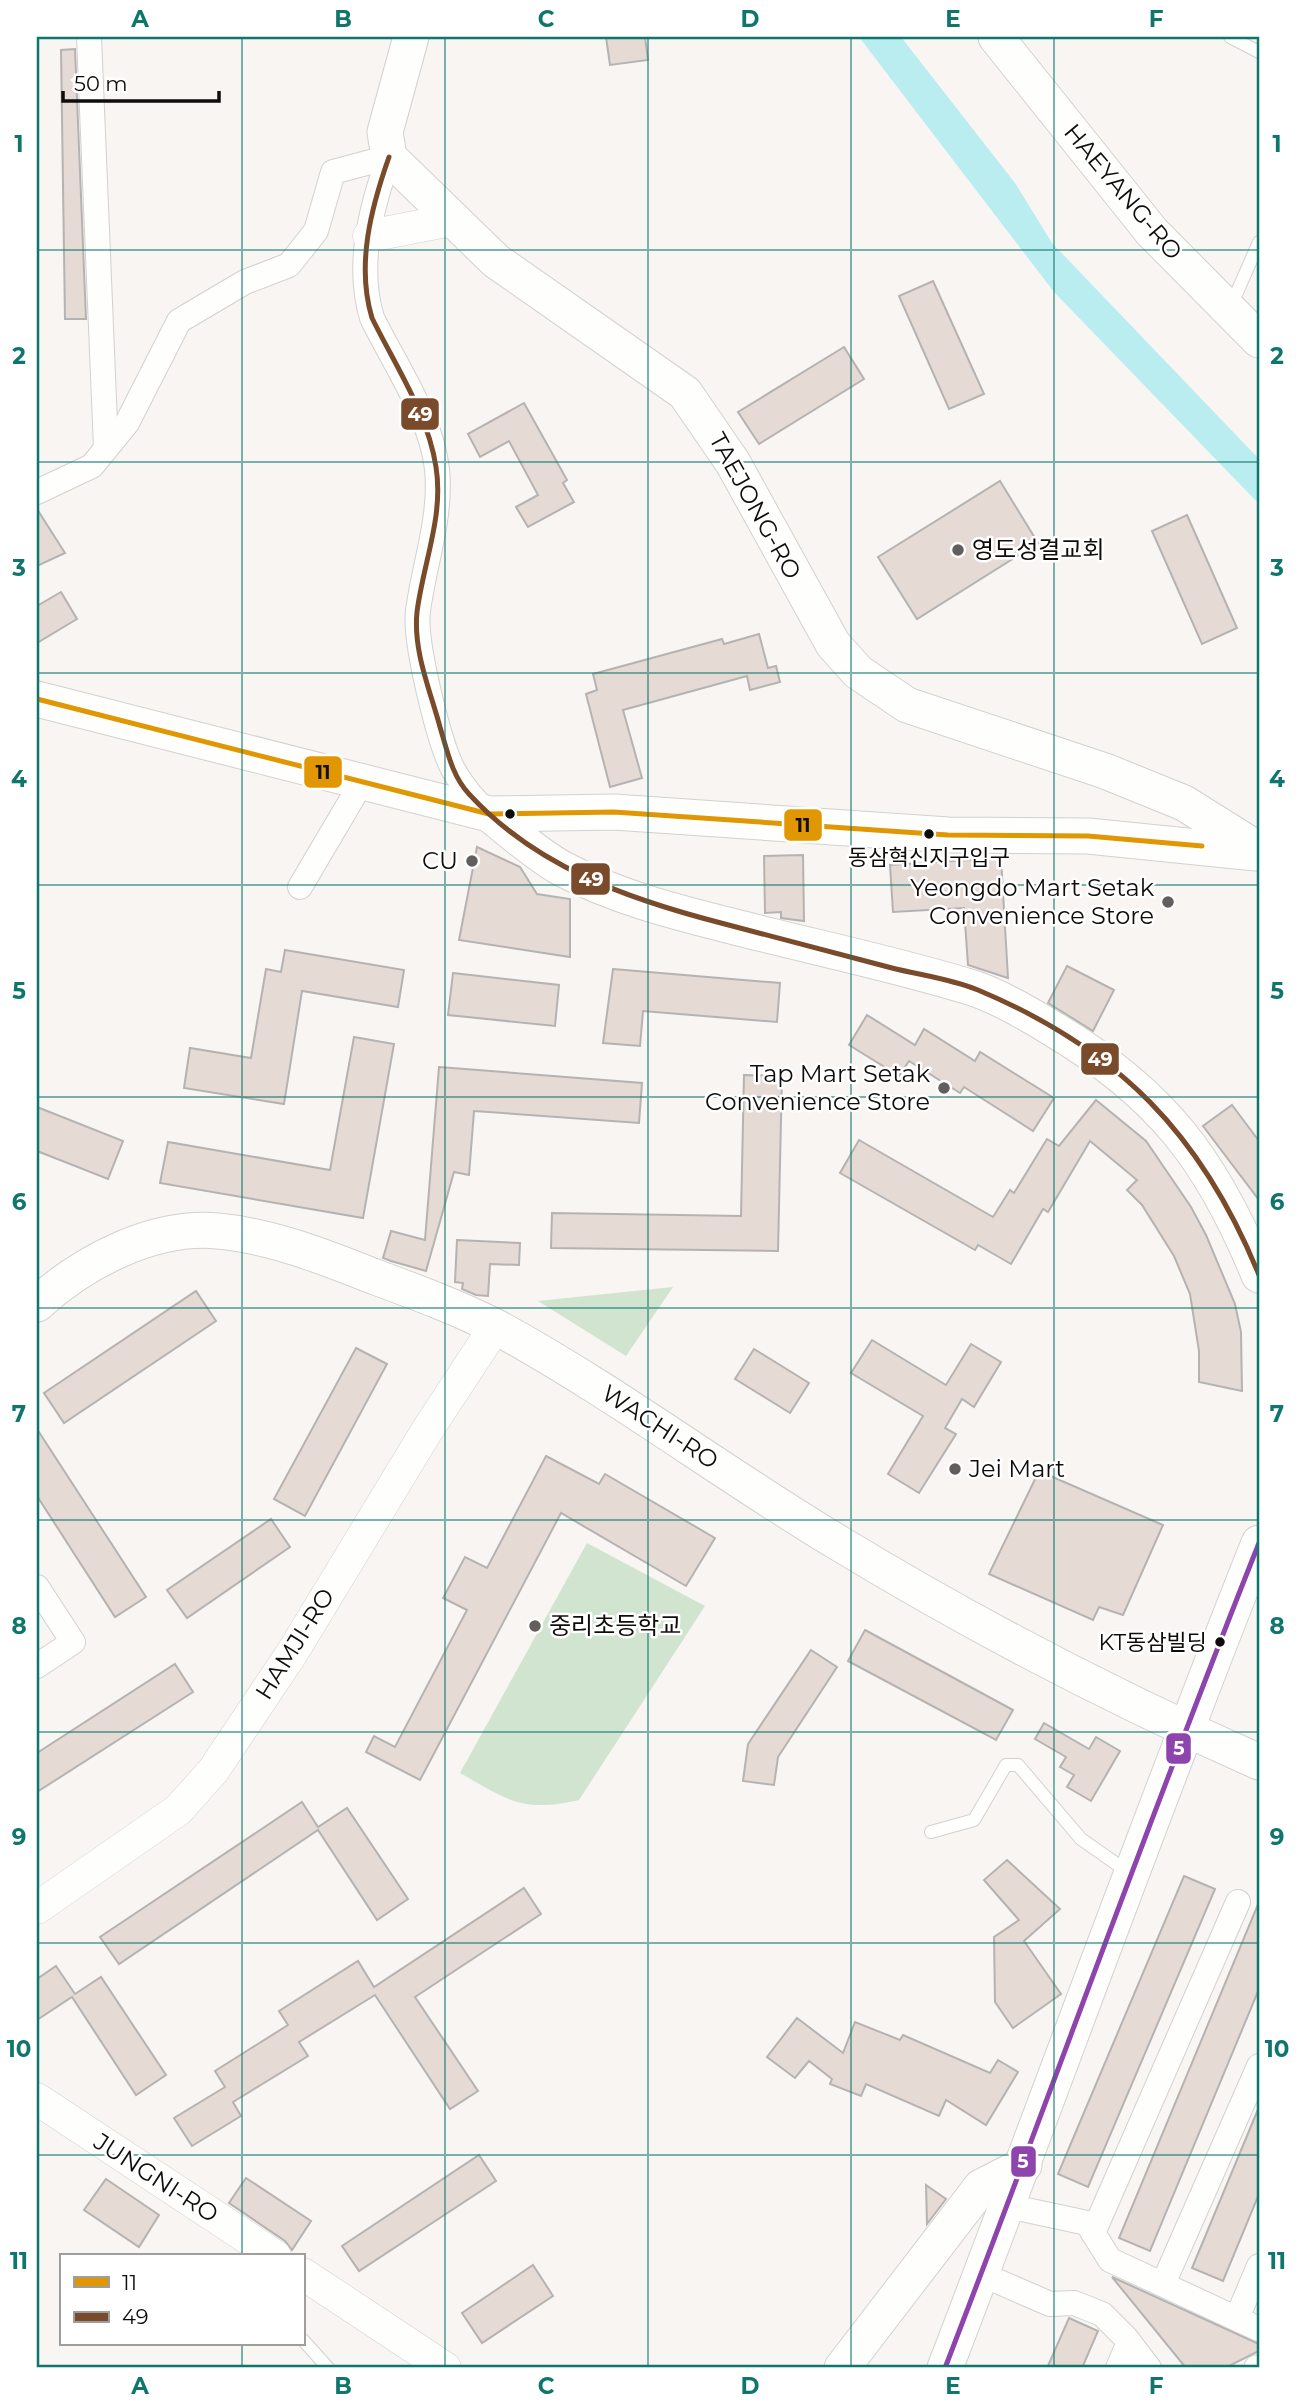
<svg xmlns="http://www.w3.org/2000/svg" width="1296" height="2405" font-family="Montserrat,'Noto Sans KR',sans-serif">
	<rect width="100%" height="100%" fill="#f8f5f3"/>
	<g fill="#d0e4cf">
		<polygon points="673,1287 626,1356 538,1301"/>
		<path d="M587,1543L705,1606L579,1800C522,1813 508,1800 460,1773Z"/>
	</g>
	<polygon fill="#baedf0" points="859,37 901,37 1015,183 1052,243 1259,459 1259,504 1054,292"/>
	<g fill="#e6dad5" stroke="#b5b3b2" stroke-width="2">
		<polygon points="606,37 645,37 648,60 610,65"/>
		<polygon points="75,49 86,319 65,319 61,50"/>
		<polygon points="933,281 984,394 949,409 899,296"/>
		<polygon points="844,347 864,379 759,444 738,412"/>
		<polygon points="524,403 567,480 563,483 574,502 528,527 516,507 538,495 509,441 480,457 468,434"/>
		<polygon points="1000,481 1038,543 917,619 878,557"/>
		<polygon points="37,509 65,553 37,566"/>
		<polygon points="1187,515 1237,628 1202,644 1152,531"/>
		<polygon points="61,592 77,619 37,643 37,606"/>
		<polygon points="759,634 768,668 776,666 780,682 750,690 747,676 623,710 642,778 610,787 586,694 597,690 593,674 722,639 724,644"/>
		<polygon points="477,847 520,867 537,894 570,899 570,957 459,940"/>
		<polygon points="803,855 804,921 781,918 781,912 765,913 764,856"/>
		<polygon points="1001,858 1008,978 968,965 964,908 893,912 890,865"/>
		<polygon points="285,950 404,970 398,1007 302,991 284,1104 184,1088 190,1048 251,1058 266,969 281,972"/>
		<polygon points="1067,966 1114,990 1093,1031 1048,1003"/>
		<polygon points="613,969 780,983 777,1022 643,1011 640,1046 603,1043"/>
		<polygon points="453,973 559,985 555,1026 448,1015"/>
		<polygon points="867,1015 915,1045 924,1029 975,1061 980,1052 1054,1098 1033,1131 964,1087 960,1093 909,1061 899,1076 849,1045"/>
		<polygon points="354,1037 394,1044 363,1218 160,1183 168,1142 330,1170"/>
		<polygon points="439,1067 642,1083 639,1123 474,1111 469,1175 454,1172 426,1271 391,1261 383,1258 391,1231 425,1240"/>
		<polygon points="744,1075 782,1076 778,1251 551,1248 552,1213 741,1216"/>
		<polygon points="1096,1100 1146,1141 1191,1207 1206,1235 1235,1304 1241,1332 1242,1391 1199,1382 1199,1351 1190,1294 1174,1256 1142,1205 1127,1190 1137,1180 1090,1141 1048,1212 1043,1209 1011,1264 978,1245 975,1250 840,1173 859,1140 993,1217 1010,1190 1014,1193 1047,1139 1059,1146"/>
		<polygon points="1232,1105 1259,1141 1259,1200 1203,1126"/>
		<polygon points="37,1107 123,1141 108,1179 37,1151"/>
		<polygon points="457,1240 520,1243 519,1265 490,1264 488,1296 476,1295 462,1289 463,1283 455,1282"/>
		<polygon points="196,1291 216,1321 64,1423 44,1393"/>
		<polygon points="872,1340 946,1385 971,1344 1001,1362 974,1407 962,1399 945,1428 956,1434 919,1493 888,1474 923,1416 851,1373"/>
		<polygon points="356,1348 387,1364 305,1516 274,1499"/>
		<polygon points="754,1349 809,1383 790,1413 735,1379"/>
		<polygon points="37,1429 146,1597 115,1617 37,1496"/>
		<polygon points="546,1456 599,1484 605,1474 715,1538 686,1586 561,1513 420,1780 366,1752 374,1736 395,1747 467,1610 443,1598 465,1557 487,1568"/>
		<polygon points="1039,1471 1163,1525 1123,1615 1099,1607 1093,1620 989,1574"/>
		<polygon points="271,1519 290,1547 187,1618 167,1590"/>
		<polygon points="865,1630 1013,1710 996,1740 848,1661"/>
		<polygon points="811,1650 837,1667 778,1757 774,1785 743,1781 748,1744"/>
		<polygon points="175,1664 193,1692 37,1792 37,1753"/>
		<polygon points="1044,1723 1089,1749 1096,1737 1120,1751 1091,1801 1067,1787 1074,1775 1060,1767 1066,1757 1035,1739"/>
		<polygon points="302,1802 318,1827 347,1808 408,1899 377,1920 318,1830 119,1964 100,1937"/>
		<polygon points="1007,1860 1060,1909 1024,1941 1061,1994 1013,2028 995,2002 994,1937 1019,1920 984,1880"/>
		<polygon points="1184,1876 1215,1889 1088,2187 1058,2174"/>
		<polygon points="524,1888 541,1914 415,1997 478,2091 450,2109 375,1995 299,2042 308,2056 233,2102 241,2116 192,2146 174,2118 225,2087 215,2071 288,2025 279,2011 358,1961 374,1987"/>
		<polygon points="1259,1902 1259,1989 1150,2251 1119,2238"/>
		<polygon points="56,1966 75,1994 101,1977 166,2075 136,2095 72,1997 37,2020 37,1979"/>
		<polygon points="797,2018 843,2053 855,2022 900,2040 903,2035 990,2073 998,2060 1018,2072 986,2125 946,2100 939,2116 866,2084 861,2096 830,2084 832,2079 809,2061 795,2078 767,2057"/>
		<polygon points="1259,2107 1259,2194 1223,2281 1192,2268"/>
		<polygon points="479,2155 496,2181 359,2271 342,2246"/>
		<polygon points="246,2178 311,2221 292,2250 285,2241 229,2203"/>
		<polygon points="106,2179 159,2215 139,2247 84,2210"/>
		<polygon points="926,2185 946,2199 927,2224"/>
		<polygon points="533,2265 553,2296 482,2343 462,2313"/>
		<polygon points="1112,2277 1259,2344 1259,2351 1225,2368 1186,2368"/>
		<polygon points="1069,2318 1098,2331 1082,2368 1047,2368"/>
	</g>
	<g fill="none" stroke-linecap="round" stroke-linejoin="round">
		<g stroke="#d3d1d0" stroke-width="14">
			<g id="service">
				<polyline points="1230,37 1259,52"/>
				<polyline points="1231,306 1259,242"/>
				<polyline points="931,1832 974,1820 1006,1765 1018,1765 1081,1839 1128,1872"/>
				<polyline points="303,2340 328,2368"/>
			</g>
		</g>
		<g stroke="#d3d1d0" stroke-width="26">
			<g id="minor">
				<polyline points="89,37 106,448"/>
				<path d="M389,157C371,208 356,265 372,318C395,365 431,416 437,469C442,517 424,564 418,611C414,641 439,744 454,771C463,787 473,799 487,812"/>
				<polyline points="37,492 92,466 127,423 179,321 245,282 289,265 316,231 333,172 389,157"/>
				<polyline points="300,887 362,782"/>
				<polyline points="37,1587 73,1642 37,1666"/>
				<polyline points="1008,2206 1087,2223 1110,2260 1259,2329"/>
				<polyline points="1093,2233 1238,1902"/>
				<polyline points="981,2274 1050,2304 1074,2303 1102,2314 1126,2338 1149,2368"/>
				<polyline points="1163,2284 1259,2066"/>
				<polyline points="1237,2318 1259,2266"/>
				<polyline points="1118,2368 1129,2342"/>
				<polyline points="1256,2368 1259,2367"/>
			</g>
		</g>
		<g stroke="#d3d1d0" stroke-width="33">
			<g id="tertiary">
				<polyline points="369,236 451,220"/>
				<polyline points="37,1908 178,1810 213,1771 292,1653 428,1429 495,1327"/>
				<polyline points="37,2099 275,2256"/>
				<polyline points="303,2274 445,2368"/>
			</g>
		</g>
		<g stroke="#d3d1d0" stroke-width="37">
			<g id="secondary">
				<polyline points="411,37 385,132 389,157 496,261 685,393 733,463 833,644 858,672 907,705 1105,771 1184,803 1259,850"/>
				<polyline points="996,37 1152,232 1259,340"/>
				<polyline points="37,699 489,814 614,812 948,835 1088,836 1256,853"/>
				<path d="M489,814C512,832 536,854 561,868C619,899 684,914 747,930C822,949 899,965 973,988C1000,997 1029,1014 1053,1029C1161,1093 1212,1160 1259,1275"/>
				<path d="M37,1304C83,1262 153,1225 218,1231C271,1236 322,1256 370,1275C413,1291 457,1307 498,1328C615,1392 722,1473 837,1542C972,1624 1114,1698 1259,1762"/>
				<polyline points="842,2368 981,2187 1024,2165"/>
				<path d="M945,2368C1051,2093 1150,1816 1259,1543"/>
			</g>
		</g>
		<use href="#service" stroke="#fefefd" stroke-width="12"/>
		<use href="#minor" stroke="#fefefd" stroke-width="24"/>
		<use href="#tertiary" stroke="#fefefd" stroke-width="32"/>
		<use href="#secondary" stroke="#fefefd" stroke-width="35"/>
		<g stroke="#fff" stroke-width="10">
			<polyline id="bus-1" points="37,699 489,814 614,812 948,835 1088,836 1202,846"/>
		</g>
		<g stroke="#fff" stroke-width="10">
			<path id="bus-2" d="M389,157C371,208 356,265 372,318C395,365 428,414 436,467C444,516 423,564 417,612C413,651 430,690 440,727C447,750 452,776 469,794C536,867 628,899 721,923C778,938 835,953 892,968C920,975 951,979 978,990C1119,1049 1202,1135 1259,1275"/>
		</g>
		<g stroke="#fff" stroke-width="10">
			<path id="bus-3" d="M945,2368C1051,2093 1150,1816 1259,1543"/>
		</g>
		<use href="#bus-1" stroke="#e09701" stroke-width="5"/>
		<use href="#bus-2" stroke="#7a4b2a" stroke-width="5"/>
		<use href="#bus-3" stroke="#8e44ad" stroke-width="5"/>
	</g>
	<path fill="none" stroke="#0f766e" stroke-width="2" stroke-opacity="0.55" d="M242,37V2256M445,37V2368M648,37V2368M851,37V2368M1054,37V2368M37,250H1259M37,462H1259M37,673H1259M37,885H1259M37,1097H1259M37,1308H1259M37,1520H1259M37,1732H1259M37,1943H1259M37,2155H1259M242,2344V2368"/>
	<g fill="#615e5d" stroke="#fff" stroke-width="2.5">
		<circle cx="958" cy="550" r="7"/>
		<circle cx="472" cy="861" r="7"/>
		<circle cx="1168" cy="902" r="7"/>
		<circle cx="944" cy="1088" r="7"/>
		<circle cx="955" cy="1469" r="7"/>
		<circle cx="535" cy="1626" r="7"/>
	</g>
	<g fill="#0f0d0c" stroke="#fff" stroke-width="2.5">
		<circle cx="510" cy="814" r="6"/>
		<circle cx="929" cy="834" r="6"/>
		<circle cx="1220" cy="1642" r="6"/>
	</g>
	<g text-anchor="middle" stroke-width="5" stroke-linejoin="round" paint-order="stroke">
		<g font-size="22" fill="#0f0d0c" stroke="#fff">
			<text x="929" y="865">동삼혁신지구입구</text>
			<text x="1207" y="1650" text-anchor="end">KT동삼빌딩</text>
		</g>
		<g font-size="24" fill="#0f0d0c" stroke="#fff">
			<text transform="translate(1123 192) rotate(50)" y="8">HAEYANG-RO</text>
			<text transform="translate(755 506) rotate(61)" y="8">TAEJONG-RO</text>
			<text transform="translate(660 1427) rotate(33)" y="8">WACHI-RO</text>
			<text transform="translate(295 1644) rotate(-58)" y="8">HAMJI-RO</text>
			<text transform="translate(156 2178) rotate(33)" y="8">JUNGNI-RO</text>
		</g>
		<g font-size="24" fill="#0f0d0c" stroke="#fff" text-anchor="start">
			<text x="972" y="558">영도성결교회</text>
			<text x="458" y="869" text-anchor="end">CU</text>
			<text x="1154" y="896" text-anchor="end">Yeongdo Mart Setak<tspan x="1154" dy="28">Convenience Store</tspan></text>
			<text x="930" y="1082" text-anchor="end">Tap Mart Setak<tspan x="930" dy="28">Convenience Store</tspan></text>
			<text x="969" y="1477">Jei Mart</text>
			<text x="549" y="1634">중리초등학교</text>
		</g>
	</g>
	<g stroke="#fff" stroke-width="2.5">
		<rect x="400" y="397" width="40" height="34" rx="7" fill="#7a4b2a"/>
		<rect x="303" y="755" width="40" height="34" rx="7" fill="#e09701"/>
		<rect x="783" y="808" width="40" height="34" rx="7" fill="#e09701"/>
		<rect x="570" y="862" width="41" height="34" rx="7" fill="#7a4b2a"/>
		<rect x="1080" y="1042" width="40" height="34" rx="7" fill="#7a4b2a"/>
		<rect x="1165" y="1732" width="27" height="33" rx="7" fill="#8e44ad"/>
		<rect x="1010" y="2145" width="27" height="33" rx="7" fill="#8e44ad"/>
	</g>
	<g font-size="19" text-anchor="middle" font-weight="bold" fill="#fff">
		<text x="420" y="421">49</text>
		<text x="591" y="886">49</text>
		<text x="1100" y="1066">49</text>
		<text x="1179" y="1755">5</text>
		<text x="1023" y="2168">5</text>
	</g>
	<g font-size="19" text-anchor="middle" font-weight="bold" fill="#111">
		<text x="323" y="779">11</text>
		<text x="803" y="832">11</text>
	</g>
	<rect width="1296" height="2405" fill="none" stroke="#ffffff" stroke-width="77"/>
	<rect x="60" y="2254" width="245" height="91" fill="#ffffff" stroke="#9f9e9e" stroke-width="2"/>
	<rect x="74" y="2277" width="35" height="10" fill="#e09701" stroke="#9f9e9e" stroke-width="2"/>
	<text x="122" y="2290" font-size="21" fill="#0f0d0c">11</text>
	<rect x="74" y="2312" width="35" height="10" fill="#7a4b2a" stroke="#9f9e9e" stroke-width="2"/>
	<text x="122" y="2324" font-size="21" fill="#0f0d0c">49</text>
	<path d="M63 91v10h156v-10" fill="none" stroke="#0f0d0c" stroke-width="3.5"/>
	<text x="74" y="91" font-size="21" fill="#0f0d0c" stroke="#ffffff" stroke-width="5" paint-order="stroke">50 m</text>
	<rect x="38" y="38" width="1220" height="2328" fill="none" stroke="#0f766e" stroke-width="2.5"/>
	<g font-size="23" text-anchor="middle" font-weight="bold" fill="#0f766e">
		<text x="140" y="27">A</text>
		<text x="343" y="27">B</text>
		<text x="546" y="27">C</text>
		<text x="750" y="27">D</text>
		<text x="953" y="27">E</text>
		<text x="1156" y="27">F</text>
		<text x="19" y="152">1</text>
		<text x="1277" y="152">1</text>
		<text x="19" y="364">2</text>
		<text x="1277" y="364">2</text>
		<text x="19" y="576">3</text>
		<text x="1277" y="576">3</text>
		<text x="19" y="787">4</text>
		<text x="1277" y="787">4</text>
		<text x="19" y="999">5</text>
		<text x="1277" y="999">5</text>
		<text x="19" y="1210">6</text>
		<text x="1277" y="1210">6</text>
		<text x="19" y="1422">7</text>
		<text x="1277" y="1422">7</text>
		<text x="19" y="1634">8</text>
		<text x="1277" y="1634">8</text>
		<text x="19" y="1845">9</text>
		<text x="1277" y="1845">9</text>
		<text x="19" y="2057">10</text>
		<text x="1277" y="2057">10</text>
		<text x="19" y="2269">11</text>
		<text x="1277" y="2269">11</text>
		<text x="140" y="2394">A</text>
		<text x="343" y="2394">B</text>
		<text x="546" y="2394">C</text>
		<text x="750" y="2394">D</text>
		<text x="953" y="2394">E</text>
		<text x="1156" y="2394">F</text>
	</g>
</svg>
